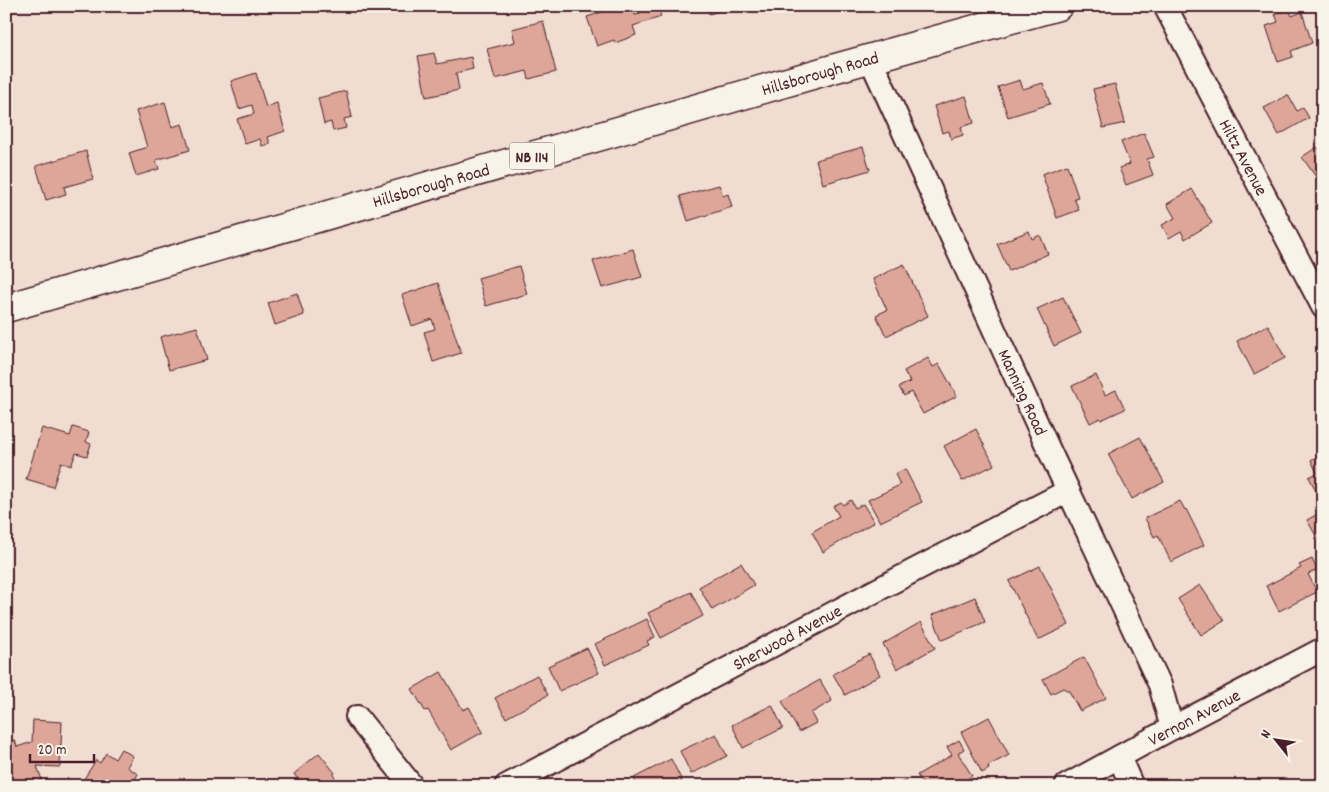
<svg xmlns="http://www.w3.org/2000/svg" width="1329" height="792" font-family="Dekko,sans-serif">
	<rect width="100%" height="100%" fill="#f0dcd0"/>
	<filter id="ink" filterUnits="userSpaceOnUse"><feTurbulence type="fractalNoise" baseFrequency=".02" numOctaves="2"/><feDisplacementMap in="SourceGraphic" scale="10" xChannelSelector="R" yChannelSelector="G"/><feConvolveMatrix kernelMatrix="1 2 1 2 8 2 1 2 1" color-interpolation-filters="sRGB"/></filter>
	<g filter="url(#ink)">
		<g fill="#dea698" stroke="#4a1f2b">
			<polygon points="620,6 632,6 635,15 640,14 638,6 658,6 661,17 633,26 636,35 615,43 614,40 597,46 587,17"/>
			<polygon points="707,6 733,6 733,7 709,14"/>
			<polygon points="1289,9 1292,16 1302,12 1312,43 1291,51 1293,57 1278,62 1266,26 1278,22 1275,14"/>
			<polygon points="543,21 556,72 529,79 527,71 495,79 487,49 515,42 512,29"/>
			<polygon points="434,53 437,64 471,57 473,69 456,73 459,90 426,97 418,56"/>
			<polygon points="256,73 266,107 277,103 285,131 268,137 270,144 262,146 260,139 245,144 237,119 254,114 252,105 239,109 231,81"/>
			<polygon points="1020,80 1023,89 1043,83 1050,104 1008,117 998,87"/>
			<polygon points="1115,84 1125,123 1103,128 1093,89"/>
			<polygon points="346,91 352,117 344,119 346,128 333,131 331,122 324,124 318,98"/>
			<polygon points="1288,95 1297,111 1303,107 1309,118 1279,135 1264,108"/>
			<polygon points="966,96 974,123 961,127 963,135 951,139 949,131 942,133 934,106"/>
			<polygon points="165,102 172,127 182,124 190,150 156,160 159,169 136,176 129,153 147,147 136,111"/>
			<polygon points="1144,133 1154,157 1147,159 1153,175 1126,185 1119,168 1130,164 1121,142"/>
			<polygon points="863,147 870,170 823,184 816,160"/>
			<polygon points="1317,147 1323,154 1323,187 1302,157"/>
			<polygon points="86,151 93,179 64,187 66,194 46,200 36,166"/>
			<polygon points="1067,165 1078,197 1074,198 1079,210 1057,218 1042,174"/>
			<polygon points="719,185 723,196 728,194 732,207 688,221 680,196"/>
			<polygon points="1192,189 1212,223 1185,239 1181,231 1169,238 1162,225 1175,218 1167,204"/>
			<polygon points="1029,231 1032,239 1040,235 1048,254 1009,271 997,244"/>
			<polygon points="633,249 642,277 602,288 593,261"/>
			<polygon points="904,264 928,316 886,336 876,315 887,310 873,279"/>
			<polygon points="519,266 527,294 486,306 478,278"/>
			<polygon points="438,283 461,353 433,362 424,332 435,329 432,319 412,326 402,295"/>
			<polygon points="297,293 304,315 275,325 268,303"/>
			<polygon points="1063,297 1081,333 1054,346 1037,309"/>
			<polygon points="1268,325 1285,358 1254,374 1237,341"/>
			<polygon points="197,327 207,360 169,370 160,337"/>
			<polygon points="928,358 933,367 939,364 957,396 923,414 911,392 904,396 899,387 910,382 904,371"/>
			<polygon points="1096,375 1105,395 1116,390 1125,409 1101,420 1100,418 1090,423 1072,386"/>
			<polygon points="73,427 89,432 86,442 91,444 87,456 76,453 71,466 61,462 53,487 26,479 42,428 70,436"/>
			<polygon points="976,429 994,465 962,481 944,446"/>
			<polygon points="1140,437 1164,482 1132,499 1108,454"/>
			<polygon points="1323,453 1323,488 1316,491 1309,477 1317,473 1311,460"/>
			<polygon points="905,469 922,502 880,522 868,500 900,485 895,474"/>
			<polygon points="851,500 855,508 863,504 874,522 823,552 812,532 839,516 833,506 841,502 843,505"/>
			<polygon points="1180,501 1185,510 1186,509 1204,545 1171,562 1158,535 1154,537 1145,518"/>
			<polygon points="1323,511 1323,548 1307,520"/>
			<polygon points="1312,559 1317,570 1308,574 1317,592 1279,611 1266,586 1301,568 1299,565"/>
			<polygon points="741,563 754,585 712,610 699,587"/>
			<polygon points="1040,566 1069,625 1038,640 1009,581"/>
			<polygon points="1200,585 1224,621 1201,635 1178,599"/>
			<polygon points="691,592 703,616 661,638 648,613"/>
			<polygon points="975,597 985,622 942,640 932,615"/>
			<polygon points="647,619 655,637 647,641 649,645 605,665 595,644"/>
			<polygon points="921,622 935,648 897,669 883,644"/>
			<polygon points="587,648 599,673 559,691 548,666"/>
			<polygon points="869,654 880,675 845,695 833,674"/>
			<polygon points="1084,657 1106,698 1080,711 1069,691 1063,688 1051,694 1043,679"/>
			<polygon points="441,672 463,710 469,707 483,732 451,750 428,710 425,711 412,689"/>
			<polygon points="537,675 548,695 506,718 495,698"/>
			<polygon points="820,680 832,701 811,713 816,723 799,732 782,701"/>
			<polygon points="772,705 783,728 743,748 732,725"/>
			<polygon points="989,717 1009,755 988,766 989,769 982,773 961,732"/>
			<polygon points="33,720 62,722 60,767 37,766 42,780 23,786 6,786 6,737 8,742 15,740 17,747 32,742"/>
			<polygon points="716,734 727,756 691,774 680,751"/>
			<polygon points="959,740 964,749 958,753 972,776 955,786 924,786 917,775 952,755 947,747"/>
			<polygon points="121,749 133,756 127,767 138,774 131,786 82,786 80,785 96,760 100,763 106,753 115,759"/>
			<polygon points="319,753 335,773 333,775 342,786 303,786 294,774"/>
			<polygon points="671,759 682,781 673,786 637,786 634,778"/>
			<polygon points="906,780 909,786 894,786"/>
		</g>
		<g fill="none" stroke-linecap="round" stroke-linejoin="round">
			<g stroke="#4a1f2b" stroke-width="26">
				<g id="minor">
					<polyline points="1165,6 1323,307"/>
					<polyline points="870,58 1050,452 1160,685 1172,728"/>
					<polyline points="357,717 412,786"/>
					<polyline points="1119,757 1132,786"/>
					<polyline points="506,786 913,571 1068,491"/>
					<polyline points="1066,786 1172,728 1323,649"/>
				</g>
			</g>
			<g stroke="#4a1f2b" stroke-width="31">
				<polyline id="primary" points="6,308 836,68 1058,6"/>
			</g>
			<use href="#minor" stroke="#f7f3e8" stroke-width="22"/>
			<use href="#primary" stroke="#f7f3e8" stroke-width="28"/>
		</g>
	</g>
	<g text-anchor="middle" stroke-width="4" stroke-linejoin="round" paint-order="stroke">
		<rect fill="#f7f3e8" stroke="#7e5f64" stroke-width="1" x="509.5" y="142.5" width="45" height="27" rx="4"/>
		<g font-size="16" font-weight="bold" fill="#4a1f2b">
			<text x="532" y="162">NB 114</text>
		</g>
		<g font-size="18" fill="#4a1f2b" stroke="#f7f3e8">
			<text transform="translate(820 73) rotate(-16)" y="6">Hillsborough Road</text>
			<text transform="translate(1244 157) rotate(62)" y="6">Hiltz Avenue</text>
			<text transform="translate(431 185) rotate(-16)" y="6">Hillsborough Road</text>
			<text transform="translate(1023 392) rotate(65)" y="6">Manning Road</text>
			<text transform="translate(787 637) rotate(-28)" y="6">Sherwood Avenue</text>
			<text transform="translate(1194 717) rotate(-28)" y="6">Vernon Avenue</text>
		</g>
	</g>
	<rect width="1329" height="792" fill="none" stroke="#f7f3e8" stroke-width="25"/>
	<rect x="12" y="12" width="1304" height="767" fill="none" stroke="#4a1f2b" stroke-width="2" filter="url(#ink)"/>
	<g transform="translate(1276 740) rotate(300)" stroke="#f7f3e8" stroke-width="4" paint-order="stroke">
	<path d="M0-4L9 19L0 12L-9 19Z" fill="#4a1f2b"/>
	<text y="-8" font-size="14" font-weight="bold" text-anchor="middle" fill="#4a1f2b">N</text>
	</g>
	<path d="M30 754v8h64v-8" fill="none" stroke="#4a1f2b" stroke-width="2.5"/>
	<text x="38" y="754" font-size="15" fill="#4a1f2b" stroke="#f7f3e8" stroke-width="4" paint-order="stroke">20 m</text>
</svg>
